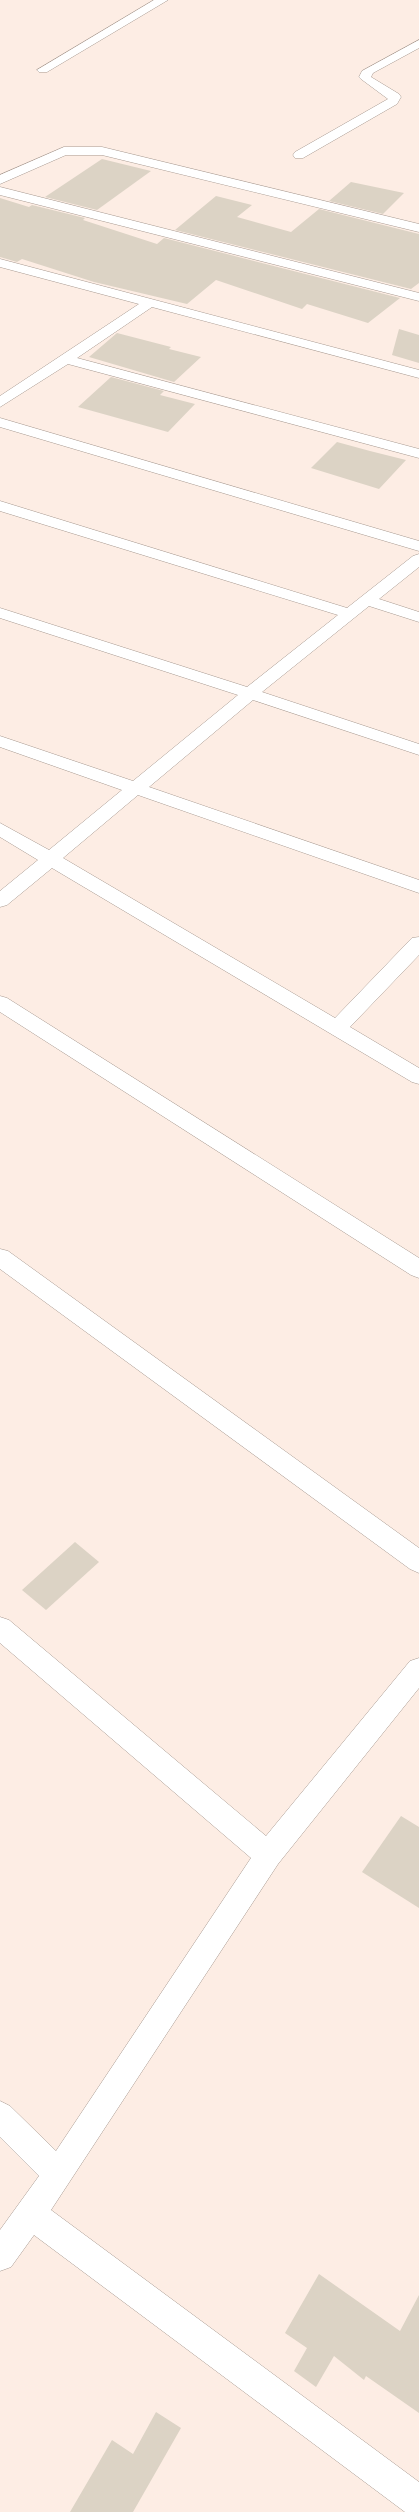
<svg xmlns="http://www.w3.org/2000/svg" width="419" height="2512" font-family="Ubuntu,sans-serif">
	<rect width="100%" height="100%" fill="#fdede4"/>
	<g fill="#dcd3c5">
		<polygon points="102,159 151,171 97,210 45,197"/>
		<polygon points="351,182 404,193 383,214 329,201"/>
		<polygon points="216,196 252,205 237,217 291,232 319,209 419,234 419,283 411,289 175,230"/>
		<polygon points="0,198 29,207 32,205 85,218 83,220 157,244 164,238 400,298 368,323 307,304 302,309 216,280 187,304 94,282 22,259 17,262 0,257"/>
		<polygon points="399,329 419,335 419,363 392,355"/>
		<polygon points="117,333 171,347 169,349 201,357 174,382 89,357"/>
		<polygon points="111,377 164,391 160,395 195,404 168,432 78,407"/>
		<polygon points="337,442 370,451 406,460 379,489 311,468"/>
		<polygon points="75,1542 99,1562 46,1610 22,1590"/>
		<polygon points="401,1816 419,1827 419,1908 362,1872"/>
		<polygon points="319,2274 400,2331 419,2295 419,2413 366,2376 364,2380 334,2356 316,2387 294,2371 307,2348 285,2333"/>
		<polygon points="156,2412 181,2428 133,2512 70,2512 112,2440 133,2454"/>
	</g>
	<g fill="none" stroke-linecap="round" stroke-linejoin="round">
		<g stroke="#a79990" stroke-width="1">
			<g id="minor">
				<polygon points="154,0 168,0 47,72 39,72 37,70"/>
				<polygon points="419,40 419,48 373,73 371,77 399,94 401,97 397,104 303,158 295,158 293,155 295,152 388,99 361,79 359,77 362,71"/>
				<polygon points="64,147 102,147 419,224 419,232 102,155 66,155 0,184 0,175"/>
				<polygon points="0,187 419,293 419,301 0,195"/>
				<polygon points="0,259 419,370 419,378 152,307 77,358 419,449 419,458 68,364 0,407 0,396 139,304 0,267"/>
				<polygon points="0,418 419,541 419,551 0,427"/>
				<polygon points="0,501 347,608 413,556 419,554 419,567 379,599 419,612 419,622 369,606 262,692 419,744 419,755 253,700 149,787 419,880 419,893 138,795 63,858 335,1018 412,938 419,937 419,955 350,1027 419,1068 419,1084 412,1082 52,868 7,905 0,907 0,891 38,860 0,837 0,823 49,850 122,790 0,747 0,736 133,781 238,695 0,618 0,608 247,687 338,615 0,511"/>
				<polygon points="0,996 7,998 419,1258 419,1278 411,1275 0,1012"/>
				<polygon points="0,1249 8,1251 419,1548 419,1573 410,1569 0,1269"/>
				<polygon points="0,1617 9,1620 266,1836 410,1661 419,1658 419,1688 278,1864 51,2210 419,2482 419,2512 405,2512 34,2235 11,2267 0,2271 0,2230 39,2176 0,2137 0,2101 10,2106 56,2151 251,1858 0,1643"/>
			</g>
		</g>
		<use href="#minor" fill="#fff" fill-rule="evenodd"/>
	</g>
</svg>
